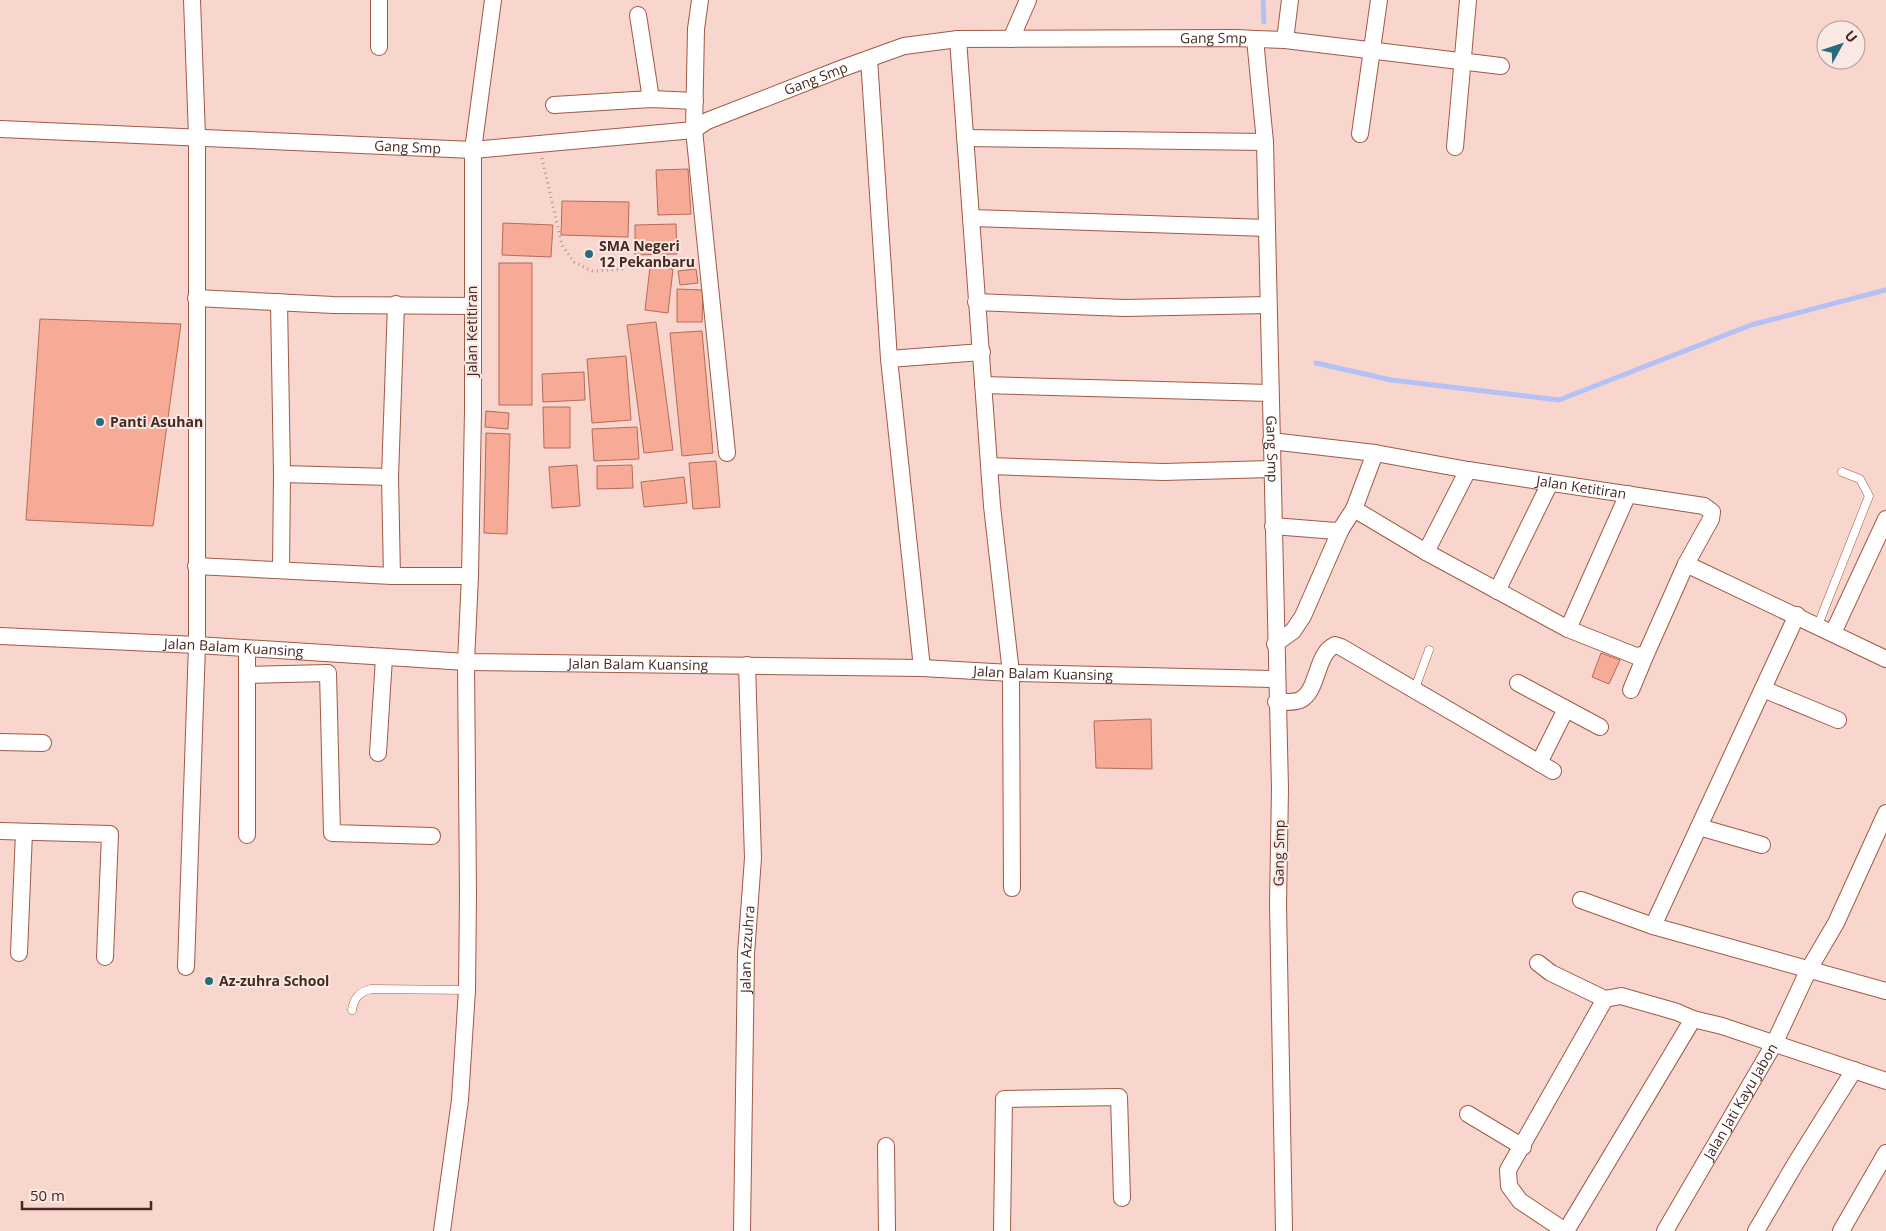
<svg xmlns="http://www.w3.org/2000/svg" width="1886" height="1231" font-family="'Open Sans',sans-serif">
	<rect width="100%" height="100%" fill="#f8d6cd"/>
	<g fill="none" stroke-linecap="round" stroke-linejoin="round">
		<g stroke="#b5c0f6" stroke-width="5">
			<polyline points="1263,0 1264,22"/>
			<polyline points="1316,363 1391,380 1559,400 1751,325 1886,290"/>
		</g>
	</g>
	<g fill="#f7aa95" stroke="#b56b58">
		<polygon points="688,169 691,214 658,215 656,170"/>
		<polygon points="562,201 629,202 628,237 561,235"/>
		<polygon points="503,223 553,225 551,257 502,255"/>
		<polygon points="676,224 677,254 635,255 635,225"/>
		<rect x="499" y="263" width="33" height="142"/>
		<polygon points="650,267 673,269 668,313 645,310"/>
		<polygon points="696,269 698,283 680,285 678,271"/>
		<polygon points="677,289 703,290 702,322 677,322"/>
		<polygon points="40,319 181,324 153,526 26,520"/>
		<polygon points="656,322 673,450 644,453 627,325"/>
		<polygon points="702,331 713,453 682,456 670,333"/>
		<polygon points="626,356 631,420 592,423 587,359"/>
		<polygon points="584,372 585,400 543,402 542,374"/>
		<polygon points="543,407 570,407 570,448 544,448"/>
		<polygon points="486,411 509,413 508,429 485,427"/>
		<polygon points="637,427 639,459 594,461 592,429"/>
		<polygon points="486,433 510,434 507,534 484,533"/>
		<polygon points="716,461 720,507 693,509 689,463"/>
		<polygon points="577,465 580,506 552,508 549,467"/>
		<polygon points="632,465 633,488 597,489 597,466"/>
		<polygon points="684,477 687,503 644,507 641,482"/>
		<polygon points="1601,653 1620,660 1609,684 1592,677"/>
		<polygon points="1151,719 1152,769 1096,768 1094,721"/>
	</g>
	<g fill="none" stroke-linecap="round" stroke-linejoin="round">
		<g stroke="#a15946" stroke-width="9">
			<g id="lane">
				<polyline points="1818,625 1869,496 1860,479 1842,472"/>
				<polyline points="1414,691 1429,650"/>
				<path d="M352,1010C354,998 359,992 371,989L467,990"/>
			</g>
		</g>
		<g stroke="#a15946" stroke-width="18">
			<g id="street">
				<polyline points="700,0 696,29 694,130 727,453"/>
				<polyline points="638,15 651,99"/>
				<polyline points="958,39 992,506 1011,673 1012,888"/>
				<polyline points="1011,39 1028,0"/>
				<polyline points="1255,39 1285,40 1501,66"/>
				<polyline points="1285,40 1290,0"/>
				<polyline points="379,47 379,0"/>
				<polyline points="869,59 889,359 922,668"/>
				<polyline points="554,105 651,99 695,101"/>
				<path id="s1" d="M0,129L473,150L694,130L707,121L843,68L904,46L958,39L1237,38L1255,39L1265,142L1280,789L1278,904L1284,1231"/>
				<polyline points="1360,134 1379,0"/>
				<polyline points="965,138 1265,142"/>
				<polyline points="1455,147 1468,0"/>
				<polyline points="971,218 1267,228"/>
				<polyline points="196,298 333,305 472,306"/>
				<polyline points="279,302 282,474 281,570"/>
				<polyline points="976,302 1124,308 1268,305"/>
				<polyline points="889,359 982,352"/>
				<polyline points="983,385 1270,393"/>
				<path id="s2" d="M1271,441L1375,453L1468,470L1704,506L1712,512L1711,519L1686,564L1646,654L1636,656L1568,629L1426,552L1354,509L1341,529L1336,531L1273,526"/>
				<polyline points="989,466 1163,472 1271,469"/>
				<polyline points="282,474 390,477"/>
				<polyline points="1354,509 1375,453"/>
				<polyline points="1426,552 1468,470"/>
				<polyline points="1686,564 1886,659"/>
				<polyline points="196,566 392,576 470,576"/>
				<polyline points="392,576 390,477 396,304"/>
				<polyline points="1497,591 1550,483"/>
				<polyline points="1568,629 1628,494"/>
				<polyline points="1833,633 1886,519"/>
				<path id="s3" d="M0,636L197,645L466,662L922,668L1011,673L1276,679"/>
				<polyline points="1275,644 1293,631 1303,616 1341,529"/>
				<polyline points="248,675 328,673 332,833 432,836"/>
				<polyline points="1518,683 1600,727"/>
				<polyline points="1763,689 1838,720"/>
				<polyline points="1631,690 1646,654"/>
				<path d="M1276,702C1284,702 1293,703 1300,700C1319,691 1315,654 1335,645L1341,647L1553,771"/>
				<polyline points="0,742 43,743"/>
				<polyline points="378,753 384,658"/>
				<polyline points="1539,763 1566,709"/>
				<polyline points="1699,827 1762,845"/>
				<polyline points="0,831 110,834 105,957"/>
				<polyline points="247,835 247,649"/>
				<polyline points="1581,900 1653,926 1797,615"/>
				<polyline points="1653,926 1886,991"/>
				<polyline points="19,953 24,832"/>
				<polyline points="1538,963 1551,973 1605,999"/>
				<polyline points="186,967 197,645 197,136 192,0"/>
				<polyline points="1468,1114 1523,1147"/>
				<polyline points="886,1146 887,1231"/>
				<polyline points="442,1231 460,1100 467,990 468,895 466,662 470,576 473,411 473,150 493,0"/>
				<path id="s4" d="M742,1231L746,954L753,858L747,665"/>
				<polyline points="1002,1231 1004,1099 1119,1097 1122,1198"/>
				<polyline points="1565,1231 1520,1201 1509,1186 1508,1170 1605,999 1621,996 1677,1012 1693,1019 1722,1026 1886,1081"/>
				<polyline points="1566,1231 1693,1019"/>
				<path id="s5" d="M1665,1231L1774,1044L1809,969L1836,923L1886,813"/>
				<polyline points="1756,1231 1797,1161 1854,1070"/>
				<polyline points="1841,1231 1886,1153"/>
			</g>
		</g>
		<polyline stroke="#b09087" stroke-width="3" stroke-dasharray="1 4" stroke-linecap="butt" points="542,158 562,245 574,262 592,271 625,269"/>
		<use href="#lane" stroke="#fff" stroke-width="8"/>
		<use href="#street" stroke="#fff" stroke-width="16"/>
	</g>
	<g fill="#276c7c" stroke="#f9e8e3" stroke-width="2">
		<circle cx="589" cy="254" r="5"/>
		<circle cx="100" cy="422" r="5"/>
		<circle cx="209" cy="981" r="5"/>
	</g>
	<g text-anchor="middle" stroke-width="4" stroke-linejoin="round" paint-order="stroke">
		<g font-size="14" fill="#472820" stroke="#f9e8e3">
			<text dy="5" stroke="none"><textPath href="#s1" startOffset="1232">Gang Smp</textPath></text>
			<text dy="5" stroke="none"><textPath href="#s1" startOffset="828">Gang Smp</textPath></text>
			<text dy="5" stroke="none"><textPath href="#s1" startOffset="408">Gang Smp</textPath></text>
			<text transform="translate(472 331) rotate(-90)" y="5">Jalan Ketitiran</text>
			<text dy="5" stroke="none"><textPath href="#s1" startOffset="1684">Gang Smp</textPath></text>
			<text dy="5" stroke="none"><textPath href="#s2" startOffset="314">Jalan Ketitiran</textPath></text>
			<text dy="5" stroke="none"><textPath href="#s3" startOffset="234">Jalan Balam Kuansing</textPath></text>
			<text dy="5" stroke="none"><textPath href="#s3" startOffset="639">Jalan Balam Kuansing</textPath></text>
			<text dy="5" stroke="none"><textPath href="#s3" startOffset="1044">Jalan Balam Kuansing</textPath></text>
			<text transform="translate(1279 853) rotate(-89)" y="5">Gang Smp</text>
			<text dy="5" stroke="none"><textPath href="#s4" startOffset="282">Jalan Azzuhra</textPath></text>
			<text dy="5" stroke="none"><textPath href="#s5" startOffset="150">Jalan Jati Kayu Jabon</textPath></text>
		</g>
		<g font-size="14" font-weight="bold" fill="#472820" stroke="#f9e8e3" text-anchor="start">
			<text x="599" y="251">SMA Negeri<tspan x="599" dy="16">12 Pekanbaru</tspan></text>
			<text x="110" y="427">Panti Asuhan</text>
			<text x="219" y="986">Az-zuhra School</text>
		</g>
	</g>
	<g transform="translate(1841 45) rotate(50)"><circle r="24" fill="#f9e8e3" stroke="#b29b95"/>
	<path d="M0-4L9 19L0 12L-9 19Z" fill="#276c7c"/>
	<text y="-8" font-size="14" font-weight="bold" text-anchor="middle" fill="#472820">U</text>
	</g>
	<path d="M22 1201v8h129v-8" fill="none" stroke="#472820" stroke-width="2.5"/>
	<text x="30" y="1201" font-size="15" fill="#472820" stroke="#f9e8e3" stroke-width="4" paint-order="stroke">50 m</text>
</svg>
